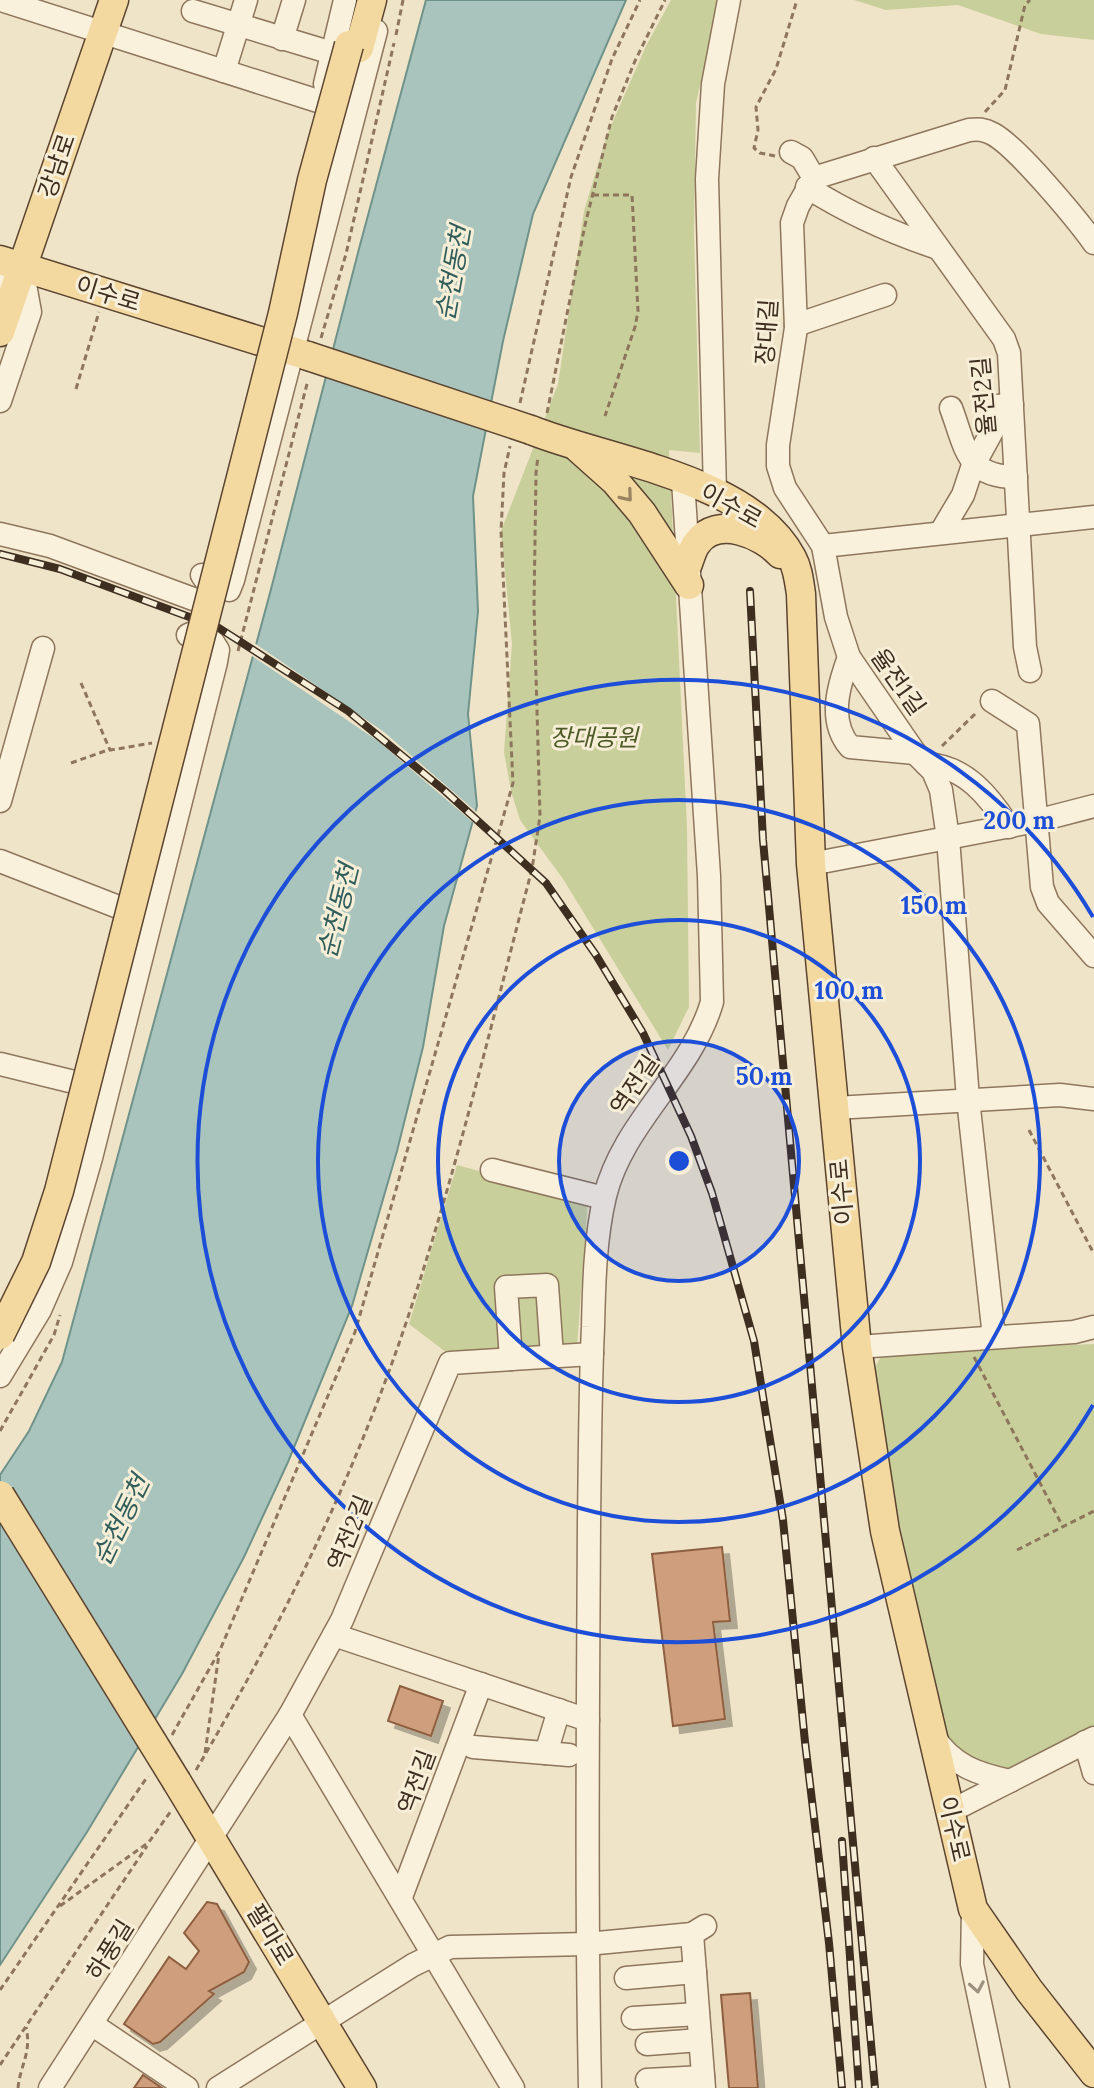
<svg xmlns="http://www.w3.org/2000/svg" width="1094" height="2088" font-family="Lora,'Noto Sans KR',serif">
	<defs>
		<filter id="shadow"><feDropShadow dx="7" dy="7" stdDeviation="0" flood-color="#0004"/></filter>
	</defs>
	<rect width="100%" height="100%" fill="#f0e4c8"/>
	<g fill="#c9cf9b">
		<polygon points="671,0 720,0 696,103 694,233 700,453 669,450 687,827 689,1007 668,1050 563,879 520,820 511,791 504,752 512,644 501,531 558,384 584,211 607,135 646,46"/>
		<polygon points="854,0 1094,0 1094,40 1041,34 958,5 886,10"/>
		<polygon points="457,1165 588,1201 577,1346 451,1356 409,1324"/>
		<polygon points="1094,1344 1094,1727 1006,1773 948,1748 888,1482 873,1371 880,1358 896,1352"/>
	</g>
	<polygon fill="#a9c4bc" stroke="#6f938a" stroke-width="2" points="426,0 626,0 533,214 503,341 473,496 478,611 468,714 477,806 444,926 423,1047 397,1151 352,1306 288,1462 244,1557 182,1674 87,1832 0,1965 0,1475 29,1431 62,1362 270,593 360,245"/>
	<polygon fill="#f0e4c8" points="253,642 384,732 479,814 476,825 378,741 249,654"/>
	<g fill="#cf9f7d" stroke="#8d5f41" stroke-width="2" filter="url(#shadow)">
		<polygon points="722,1547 730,1621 713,1622 725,1719 673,1726 652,1554"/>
		<polygon points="400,1686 443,1701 431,1736 388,1721"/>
		<polygon points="207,1902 217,1904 249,1962 244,1972 209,1991 214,1994 160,2042 153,2044 124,2024 169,1957 186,1969 199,1951 184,1933"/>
		<polygon points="750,1993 758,2088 729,2088 721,1995"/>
		<polygon points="143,2075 162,2088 134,2088"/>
	</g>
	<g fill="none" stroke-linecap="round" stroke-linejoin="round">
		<g stroke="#8d765c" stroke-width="25">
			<g id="minor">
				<polyline points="1,0 321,102"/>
				<polyline points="193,11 332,53"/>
				<polyline points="282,39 294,0"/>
				<polyline points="224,71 246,0"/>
				<polyline points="325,84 345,0"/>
				<polyline points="791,152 802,158 814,178"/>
				<polyline points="874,158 1004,339 1009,353 1025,647 1030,671"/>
				<path d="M807,187C848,213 892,233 938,248"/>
				<polyline points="0,288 22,268 30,312 0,401"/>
				<polyline points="796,325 885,295"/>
				<path d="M951,408C966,448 966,477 1016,477"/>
				<polyline points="715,492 707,179 713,84 729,0"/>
				<polyline points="941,532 963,495 972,468 995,426 997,406 1012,405"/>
				<polyline points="0,534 50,546 196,600"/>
				<polyline points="823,546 1094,517"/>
				<polyline points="202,575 207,582 229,590 233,580 376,31"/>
				<path d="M849,657C838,687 828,721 850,747L915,753"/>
				<polyline points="992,701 1028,724 1042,887 1048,903 1094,956"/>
				<path d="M926,764C965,766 989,796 1009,827"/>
				<polyline points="0,801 43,648"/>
				<polyline points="0,861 144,917"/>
				<polyline points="811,864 1036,821 1094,806"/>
				<polyline points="0,1064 74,1082 98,1094"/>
				<polyline points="835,1108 1060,1095 1094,1099"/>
				<polyline points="492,1170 604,1198"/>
				<path d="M994,1337L968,1099L948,838L941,790L933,771L915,753L849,657L836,617L823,546L785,488L778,466V445L796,328L792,223L798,206L814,178L969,130C978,129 984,129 993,134C1017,147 1076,218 1094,243"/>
				<polyline points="857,1347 1074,1332 1094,1327"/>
				<polyline points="511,1359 506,1287 547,1285 552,1356"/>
				<polyline points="0,1376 40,1310 61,1262 91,1158 216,662 218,650 213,642 195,632 188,635"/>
				<polyline points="334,1635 588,1720"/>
				<polyline points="290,1715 513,2088"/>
				<path d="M934,1737C953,1766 978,1774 1010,1781"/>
				<polyline points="1085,1742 1094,1773"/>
				<polyline points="473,1747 569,1755"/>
				<polyline points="546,1753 559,1710"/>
				<polyline points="951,1811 1094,1738"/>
				<polyline points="401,1897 481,1684"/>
				<polyline points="973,1909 972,1964 998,2088"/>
				<polyline points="692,1934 704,2088"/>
				<polyline points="626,1978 695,1972"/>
				<polyline points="633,2018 698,2014"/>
				<polyline points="93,2025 187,2088"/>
				<polyline points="647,2044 700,2040"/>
				<polyline points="647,2080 703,2077"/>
				<polyline points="50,2088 290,1715 342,1620 450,1363 592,1354"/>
				<polyline points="218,2088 413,1965 450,1947 587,1944 692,1934 705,1926"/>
				<path d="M590,2088C586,1899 588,1710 589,1521C590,1456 590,1392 593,1327C594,1284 595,1238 605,1196C623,1122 691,1074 712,1002L709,876L683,481"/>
			</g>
		</g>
		<g stroke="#5b4430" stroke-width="31">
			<g id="major">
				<polyline points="359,48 372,0"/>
				<polyline points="0,260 308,356"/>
				<polyline points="0,332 114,0"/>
				<path d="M531,430C608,461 750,478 792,558C798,569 799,581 801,594L811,864L857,1347L885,1531L973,1909L1029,1990L1094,2073"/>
				<polyline points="578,448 615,481 642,513 689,585"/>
				<path d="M687,566C690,559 692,549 697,543C717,515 762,534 780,554"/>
				<polyline points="177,1782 362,2088"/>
			</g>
		</g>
		<g stroke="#8d765c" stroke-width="3" stroke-dasharray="6 4" stroke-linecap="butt">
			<polyline points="396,35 403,0"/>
			<polyline points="985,112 1005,90 1025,5 1030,0"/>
			<polyline points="775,156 760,153 754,148 758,130 756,107 776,69 797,0"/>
			<polyline points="593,195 632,195 638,311 635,327 605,416"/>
			<polyline points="321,338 346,254 394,43"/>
			<polyline points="76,389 99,312"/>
			<polyline points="520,403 571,177 612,59 640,0"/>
			<polyline points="547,413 585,225 612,117 635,61 665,0"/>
			<polyline points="238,651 308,380"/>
			<polyline points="81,683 110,750"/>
			<polyline points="942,746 976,713"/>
			<polyline points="71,763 105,751 152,743"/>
			<polyline points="1029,1130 1094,1254"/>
			<polyline points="974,1357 1063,1527"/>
			<polyline points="0,1431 54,1335 60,1315"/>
			<polyline points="1017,1550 1094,1511"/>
			<polyline points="172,1735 220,1650 355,1332 513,783 501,531 504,473 510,446"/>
			<polyline points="205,1753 219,1654"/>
			<path d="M196,1770C280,1628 353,1480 406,1323C456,1174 492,1021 532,869L540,816L534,606L536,473L538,456"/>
			<polyline points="60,1906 149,1842 171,1811"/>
			<polyline points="0,1990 148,1776"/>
			<polyline points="0,2065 147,1846"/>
			<path d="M18,2088C20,2065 32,2053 26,2027"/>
		</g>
		<use href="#minor" stroke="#faf1dc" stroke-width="22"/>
		<use href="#major" stroke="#f3d9a0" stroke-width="28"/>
		<g stroke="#3d2e20" stroke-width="8">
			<g id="rail">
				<polyline points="0,554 60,569 219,628 348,711 445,791 546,883 596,955 643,1033 691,1136 712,1193 754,1341 783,1520 805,1742 829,1943 842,2088"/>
				<polyline points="750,591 763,840 875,2088"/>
				<polyline points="842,1841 859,2088"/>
			</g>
		</g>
		<use href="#rail" stroke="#f7eed8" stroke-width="5" stroke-dasharray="15" stroke-linecap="butt"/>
		<g stroke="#5b4430" stroke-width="31" stroke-linecap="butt">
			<g id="major-bridge">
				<polyline points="308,356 531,430"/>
				<polyline points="0,1335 36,1262 59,1191 283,313 312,180 349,45"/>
				<polyline points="0,1495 177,1782"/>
			</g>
		</g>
		<use href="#major-bridge" stroke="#f3d9a0" stroke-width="28"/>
	</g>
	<defs><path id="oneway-chevron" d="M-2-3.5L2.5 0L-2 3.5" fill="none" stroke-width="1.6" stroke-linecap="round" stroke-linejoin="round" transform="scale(2)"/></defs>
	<use stroke="#988460" href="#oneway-chevron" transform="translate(627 496) rotate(50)"/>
	<use stroke="#9c907e" href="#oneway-chevron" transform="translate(977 1987) rotate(80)"/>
	<circle cx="679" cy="1161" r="120" fill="#1d4ed8" fill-opacity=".12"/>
	<g fill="none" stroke="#1d4ed8" stroke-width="4">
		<circle cx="679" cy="1161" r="120"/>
		<circle cx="679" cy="1161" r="241"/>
		<circle cx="679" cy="1161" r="361"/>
		<path d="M1093 1405A481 481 0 1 1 1093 917"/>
	</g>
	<g text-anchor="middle" stroke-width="6" stroke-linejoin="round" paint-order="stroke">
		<g font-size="24" fill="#3d2e20" stroke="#f7eed8">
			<text transform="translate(57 166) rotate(-71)" y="8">강남로</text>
			<text transform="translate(108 294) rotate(17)" y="8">이수로</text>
			<text transform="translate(767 332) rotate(-86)" y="8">장대길</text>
			<text transform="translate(984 396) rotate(-95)" y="8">율전2길</text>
			<text transform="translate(731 506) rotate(29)" y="8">이수로</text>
			<text transform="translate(898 682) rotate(55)" y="8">율전1길</text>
			<text transform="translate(635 1085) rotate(-56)" y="8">역전길</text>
			<text transform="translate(842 1192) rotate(-95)" y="8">이수로</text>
			<text transform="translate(350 1533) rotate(-68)" y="8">역전2길</text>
			<text transform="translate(417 1782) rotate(-70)" y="8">역전길</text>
			<text transform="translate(954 1829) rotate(77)" y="8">이수로</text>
			<text transform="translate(270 1935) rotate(59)" y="8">팔마로</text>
			<text transform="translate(110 1950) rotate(-58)" y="8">하풍길</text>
		</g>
		<g font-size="24" font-style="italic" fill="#4d5a26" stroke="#f7eed8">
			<text x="594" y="746">장대공원</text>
		</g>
		<g font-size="26" font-style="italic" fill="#2f5d5a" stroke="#f7eed8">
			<text transform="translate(453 273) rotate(-80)" y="9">순천동천</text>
			<text transform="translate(338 911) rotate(-76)" y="9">순천동천</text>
			<text transform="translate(121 1520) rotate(-64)" y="9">순천동천</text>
		</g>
	</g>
	<circle cx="679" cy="1161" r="12" fill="#1d4ed8" stroke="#f7eed8" stroke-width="4"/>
	<g font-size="24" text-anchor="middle" font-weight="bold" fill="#1d4ed8" stroke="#f7eed8" stroke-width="6" stroke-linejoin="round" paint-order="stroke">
		<text x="1019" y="829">200 m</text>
		<text x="934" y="914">150 m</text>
		<text x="849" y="999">100 m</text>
		<text x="764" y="1085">50 m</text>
	</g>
</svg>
